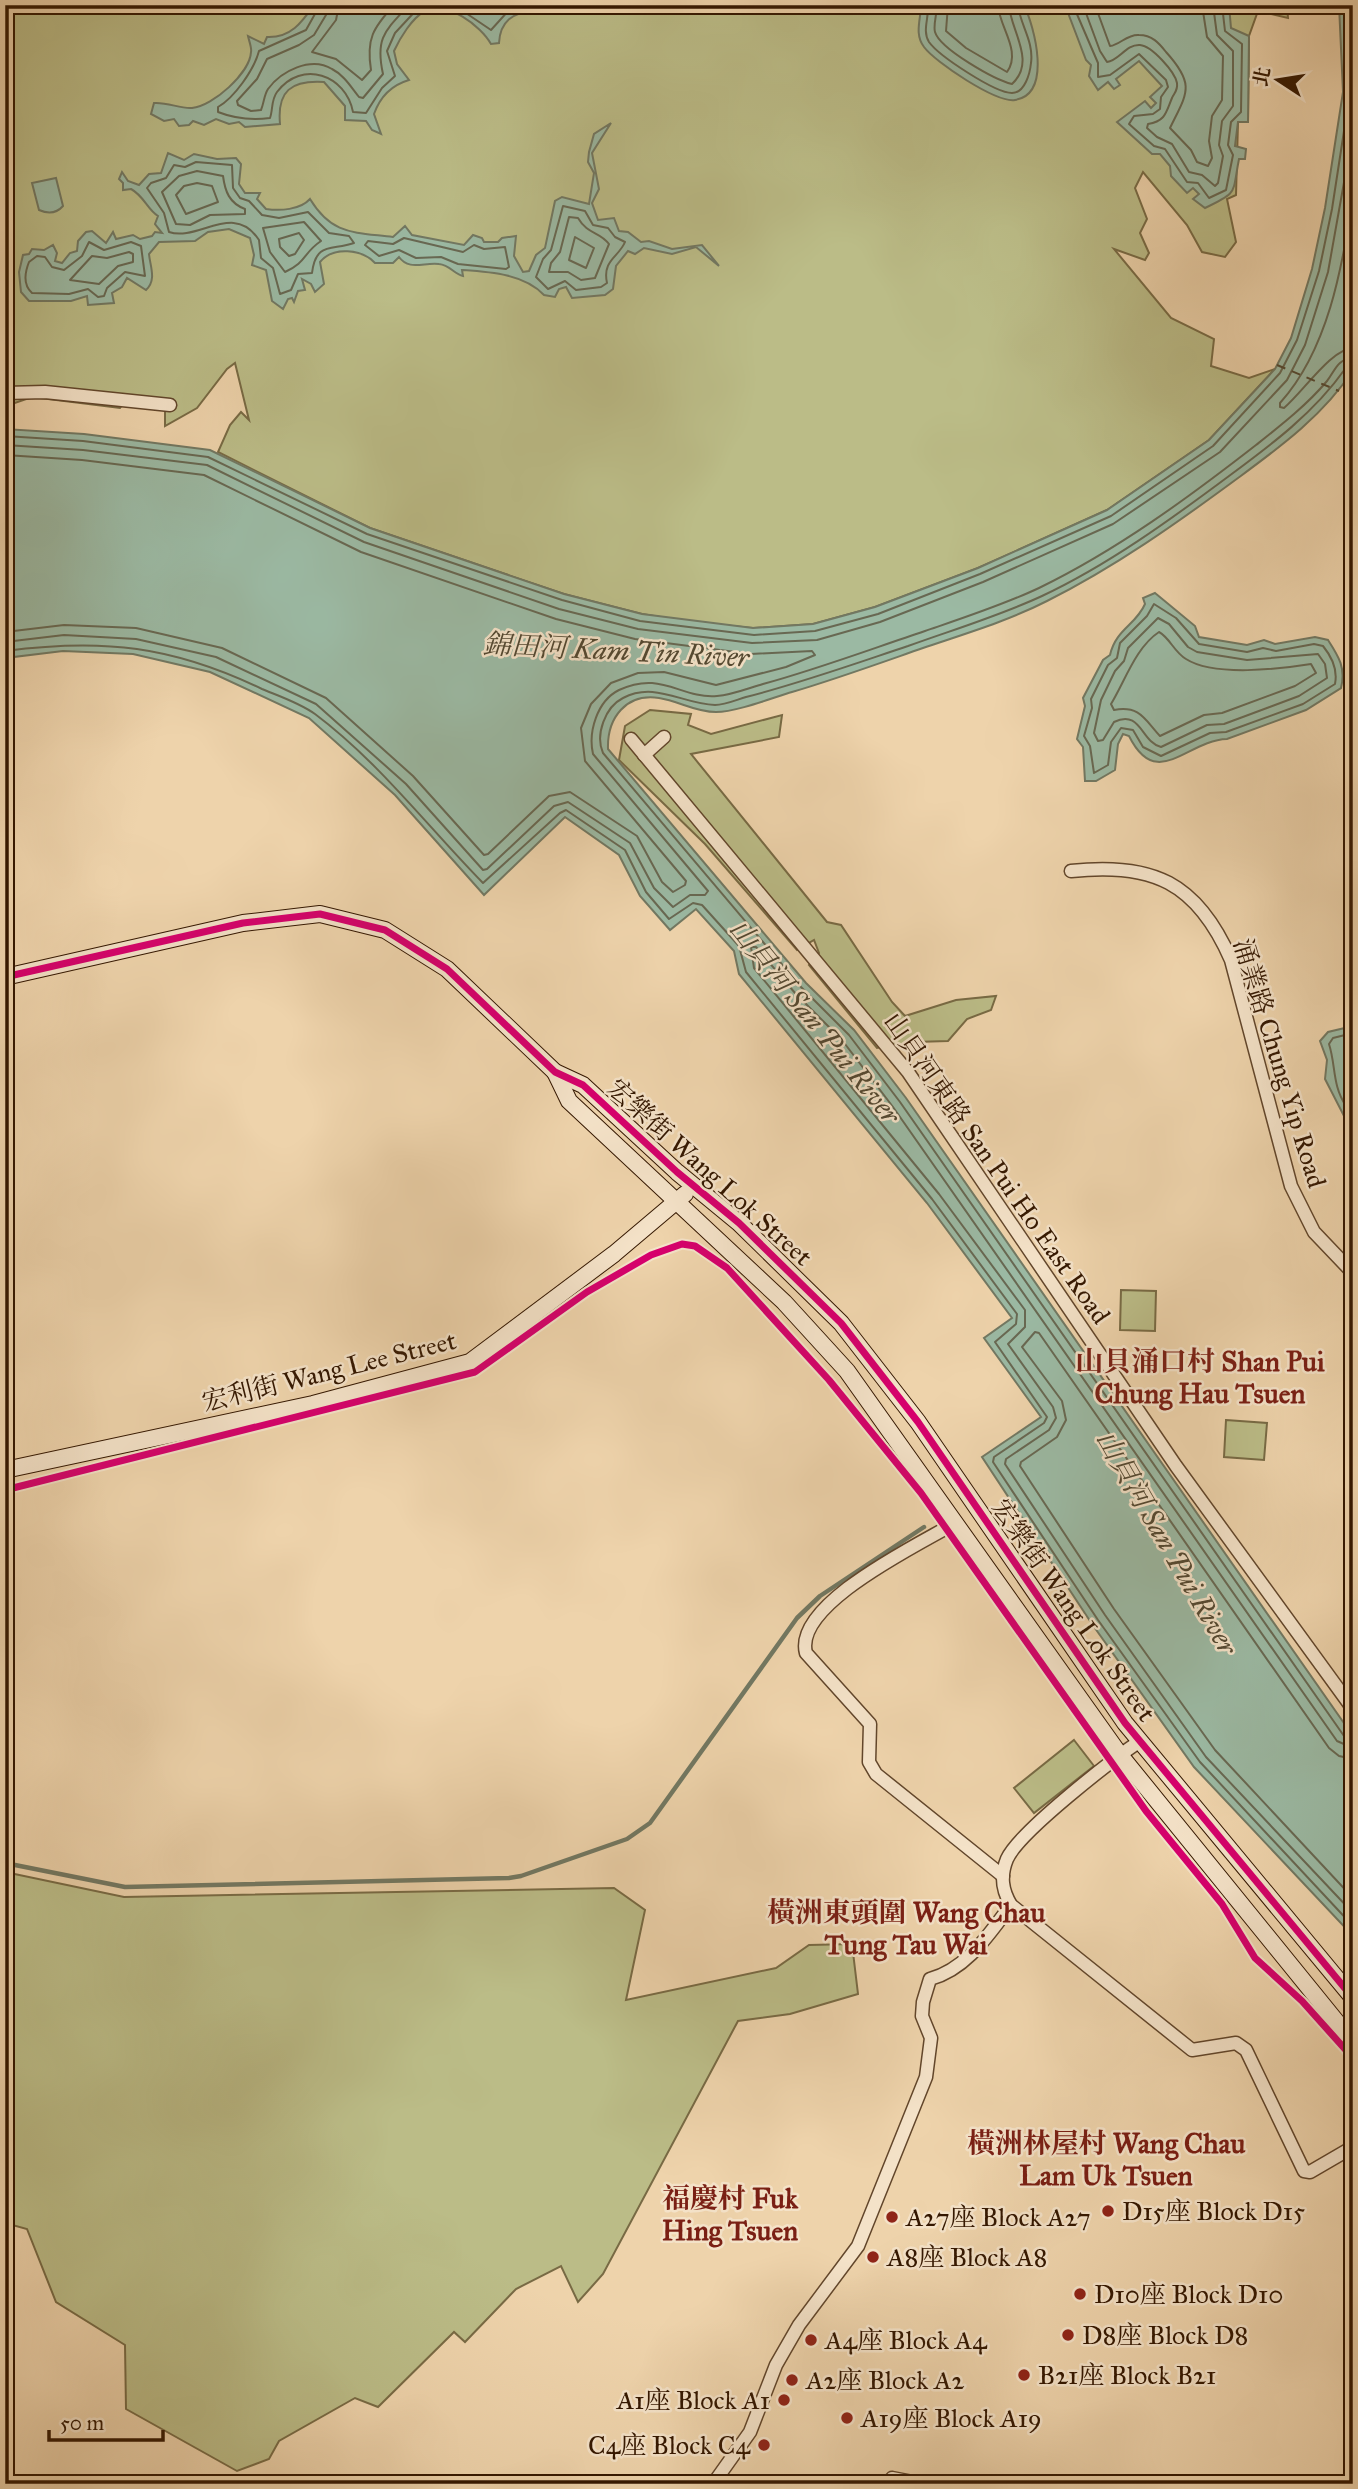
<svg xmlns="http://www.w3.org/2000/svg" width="1358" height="2489" font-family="'IM FELL Great Primer','Noto Serif TC',serif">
	<rect width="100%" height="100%" fill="#eed3ab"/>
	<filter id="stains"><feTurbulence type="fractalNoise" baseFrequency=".00286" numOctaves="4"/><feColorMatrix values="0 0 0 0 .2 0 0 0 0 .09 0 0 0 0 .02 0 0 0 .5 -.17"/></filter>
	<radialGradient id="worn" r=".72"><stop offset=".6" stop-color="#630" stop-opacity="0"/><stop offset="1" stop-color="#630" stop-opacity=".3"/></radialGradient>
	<g fill="#bbbc87" stroke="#786a44" stroke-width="2">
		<polygon points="5,5 1287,5 1288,18 1258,11 1249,36 1248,121 1238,122 1236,195 1227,199 1236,242 1225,257 1202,252 1187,225 1143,172 1135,188 1147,219 1140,233 1149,253 1145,260 1114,249 1171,318 1214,339 1211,366 1249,378 1275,369 1209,440 1107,510 978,568 875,607 813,624 753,628 691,622 642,614 564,594 370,528 218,452 230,425 241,412 249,420 235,363 227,369 197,408 165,426 165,405 126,400 120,408 32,397 12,404 5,402"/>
		<polygon points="650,710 691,714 688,725 711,734 782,715 779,737 691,754 827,922 841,925 892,1002 905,1016 956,1000 996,996 991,1010 967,1019 948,1041 914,1042 877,1048 809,965 819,953 814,940 797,950 705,844 619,760 625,726"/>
		<polygon points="1121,1290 1156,1291 1155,1331 1120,1330"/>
		<polygon points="1226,1420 1267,1423 1264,1460 1224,1457"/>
		<polygon points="1074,1740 1094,1766 1034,1813 1014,1788"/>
		<polygon points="5,1872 124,1897 614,1888 645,1910 626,2000 776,1968 809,1945 852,1944 858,1994 790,2014 738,2021 603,2274 578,2302 561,2266 516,2289 465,2342 454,2332 378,2407 355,2398 279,2441 269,2459 237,2471 126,2409 125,2345 56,2302 27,2229 5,2223"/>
	</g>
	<g fill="#9bb9a3" stroke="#727862" stroke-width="2">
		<path d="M314,5H536L534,12C513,11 500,22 499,43L491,44C481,26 447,0 425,11C412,18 400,38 394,51L397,64L409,80C392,85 380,97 374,114L381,134L372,130L366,121L345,120V106L324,82C291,80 277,91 280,124L245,127L239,122L229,124L216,119L204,125L193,121L189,125L179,126L174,119L164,121L151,114L154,103C168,102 180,109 192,108C213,106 250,73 251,52C252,48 249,41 248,36L264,44L267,37C291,38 302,22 314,5Z"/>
		<path d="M921,5H1024C1034,26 1053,94 1015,100C996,103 935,62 924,47C914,34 921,19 921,5Z"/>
		<path d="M1065,5H1229L1231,28L1249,36L1248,122H1238L1235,146L1246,149L1245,159H1239C1232,194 1239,192 1205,208L1193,199L1199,194L1193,188L1187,193L1171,176L1170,166L1160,154H1152L1117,122L1145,101L1151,108L1156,103L1150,97L1162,86L1139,61L1116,79L1120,85L1114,89L1108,82L1098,90L1089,76L1091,65L1086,60Z"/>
		<path d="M1339,5H1353V370C1324,415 1280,447 1238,478C1177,523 1115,567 1047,601C1008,621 964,634 923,648C880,663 836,679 792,692C772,698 736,712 716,712C695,712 679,701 659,698C626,693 607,718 608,749L806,983L854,1030L906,1098L1353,1736V1936L1194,1767L1092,1624L982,1457L1041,1417L984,1338L1012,1318L927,1203L739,974L734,951L696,909L670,930L640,896L619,855L565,817L484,895L395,795L309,718L210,672L133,654L63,651L5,658V429L84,434L210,450L370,528L564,594L642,614L753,628L813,624L875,607L978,568L1107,510L1209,440L1275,369L1291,338L1312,269L1325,208L1343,92Z"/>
		<path d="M611,123L592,153L599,189L592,203L598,220L614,218L619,231L628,232L641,242L649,241L672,249L702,245L719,266L696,247L672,254L644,248L635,254L628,251L616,266L613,289L605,295L572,298L566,287L559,289L555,297L544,295C524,274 491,272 462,270L463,276C454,274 450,265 439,264C424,262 409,271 399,257L393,263H375C362,249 333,246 320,262L324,284L315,292L311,284L302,279L305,290L298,291L294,302L292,298L288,299L283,309L272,301L266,270L252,265L254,255L250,238L229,229L208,232L195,241L159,242L149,254C150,266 157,280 146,290L127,278L122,287L112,293L114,303L88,305L87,296L71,301H29L21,292L19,272L23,255L29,254L32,249L44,250L53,245L57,253L55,261L62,263L70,253L77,251L78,241L86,232L92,231L106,243L113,232L116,239L133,235L140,239L152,236L155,232L162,233L155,224L158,216C147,209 144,196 131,189L123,190V183L119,179L122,172L128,181L139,185L149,174L161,173L168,153L184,160L194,154L217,159L236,158L241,164L239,184L245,193H260L257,199L266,209C280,211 300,210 310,199C332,235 353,232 393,237L405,226L412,235L464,245L473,235L482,238L484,242H498L502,238L516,236L514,256L523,272L529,271L536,255L545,248L555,201L562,197L589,204L594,173L588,162L589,152L594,134Z"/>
		<path d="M56,178L63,206C56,214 48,214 39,210L32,183Z"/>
		<path d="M1155,593L1195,626L1199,637L1247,645L1264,640L1275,644L1315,637L1328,640C1339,657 1346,668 1341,688L1306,710L1227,739C1187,740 1157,792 1129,736L1123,734L1118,744L1115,770L1096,781H1085L1083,747L1077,739L1085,706L1083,698L1103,660L1110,655C1116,629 1136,625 1145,604L1143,598Z"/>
		<polygon points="1353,1026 1353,1112 1344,1116 1325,1079 1327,1060 1320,1041 1328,1032"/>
	</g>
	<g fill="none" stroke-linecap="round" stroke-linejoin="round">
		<g stroke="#686852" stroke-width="2">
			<path d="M320,5L306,30L259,51C254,70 234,98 218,107V112C233,118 253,120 270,118C273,110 271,100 277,92C302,59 346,75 353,112L366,113L382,88L395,76L387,51L395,33L421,5"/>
			<path d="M329,5L326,15L314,35L299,45L267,59L257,79L237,101L238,105L251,111L261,110C264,103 264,95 268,89C281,71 311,56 332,69C344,75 351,87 359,97L363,98L383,74C375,38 385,31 409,5"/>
			<path d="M339,5L336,20L312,52L336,59L362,80L371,70C366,39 373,28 394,5"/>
			<polyline points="454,5 491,30 510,9 521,5"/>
			<path d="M928,5C929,18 922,31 929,42C939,56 995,93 1012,93C1025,93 1030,73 1031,63C1034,41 1020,25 1018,5"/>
			<path d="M937,5C937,14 933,25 935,32C940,49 995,80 1012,84C1037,61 1010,30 1009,5"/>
			<path d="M948,5L946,31L966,48L1007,72C1022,51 999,27 998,5"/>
			<polyline points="1073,5 1098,63 1098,77 1110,75 1139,54 1166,80 1168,87 1161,97 1160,109 1153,114 1134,116 1129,124 1154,146 1165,149 1187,182 1198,183 1209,198 1226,190 1233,155 1228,145 1231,122 1241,112 1242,44 1225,31 1222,5"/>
			<path d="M1083,5L1100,51L1107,62C1119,61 1126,44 1140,45C1152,46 1175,72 1177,83C1178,91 1174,93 1172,98C1166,112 1166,121 1148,124L1147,128L1157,137L1172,144L1189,172L1202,175L1215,186L1218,183L1223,156L1219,145L1222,121L1233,106V51L1217,35L1213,5"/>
			<path d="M1095,5L1110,46C1120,45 1127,34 1139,35C1152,35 1159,43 1166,52C1196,85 1187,93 1170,128L1191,150L1197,162L1208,166L1212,158L1209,141L1212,116L1222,100L1223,56L1207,37L1202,5"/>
			<path d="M196,162L232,165L233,188L240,198L249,201L262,215L279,218L308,212L329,233L349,236L354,243C332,251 316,241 312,273L298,274L291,290L280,294L273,268L261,258L259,240C234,201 198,242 169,232L164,213L147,188L151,183L166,178L174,165L185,167Z"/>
			<path d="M197,171L223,176C225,191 229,203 245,209V214L210,215L190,225L176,224L162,192L179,176Z"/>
			<polygon points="197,183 212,186 218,202 186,214 176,195 184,186"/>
			<path d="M1353,199C1342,268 1328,350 1280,403V407L1284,408C1304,391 1331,349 1353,348"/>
			<path d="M563,206L585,211L593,225L608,228L615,237L625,242C619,257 602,260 607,283L601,287L576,290L565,281L548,289L536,277L543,259L551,250Z"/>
			<path d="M569,217L578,218C588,235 599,231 609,244L595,278L581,280L568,272H549L551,263L560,252Z"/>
			<path d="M304,222L321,241C303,253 307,262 285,272L270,252L263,228Z"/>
			<polygon points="299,233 304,240 295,254 289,256 280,247 279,239"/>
			<polygon points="575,237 594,248 586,268 569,260"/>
			<polygon points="404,238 463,252 474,245 484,249 505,247 509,267 506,269 458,264 441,257 416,258 399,250 379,256 365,245 368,241 393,244"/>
			<path d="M89,242L104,250L131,242L141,246L145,276L125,272L107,288L104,296L98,297L88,289L69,294L32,293C23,285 25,272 29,262L37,256L45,257L52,267L64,270L82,256Z"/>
			<polygon points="129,252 133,254 133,262 118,266 99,284 70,280 92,256 107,258"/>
			<path d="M1353,367L1345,369C1314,413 1271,445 1229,476C1170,520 1108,565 1042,596C999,616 952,630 908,646C854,664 801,683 746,697C736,700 725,705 715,705C682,704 655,681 623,698C605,707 595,735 603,753L801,987L849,1035L900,1102L1344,1736L1353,1739"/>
			<polyline points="5,436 83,441 208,457 367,534 562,600 640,621 754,635 815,631 878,614 980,574 1111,516 1213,446 1280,373 1297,340 1319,271 1332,209 1350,92 1346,5"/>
			<polyline points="5,445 83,450 207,465 364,542 559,609 638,629 752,643 817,640 880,622 983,582 1113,524 1220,452 1287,380 1305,345 1328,272 1353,132"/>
			<polyline points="5,455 82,460 204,475 361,552 556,619 635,639 751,654 812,651 815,655 786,667 716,685 664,672 638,673 611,683 591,704 581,728 585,761 686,881 685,885 673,892 662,882 637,836 570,792 549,796 488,854 484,855 413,776 326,698 222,648 136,628 64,625 5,632"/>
			<path d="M1154,604L1176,618L1199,644L1247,652L1263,648L1276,651L1314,644L1323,646C1332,657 1338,669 1335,684L1303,704L1226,732L1210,733L1161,756L1143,747L1133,730L1121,728L1111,742L1108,765L1094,773L1090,746L1084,736L1092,708L1091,699L1108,665L1117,658L1120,643L1147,616Z"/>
			<path d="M1158,618L1169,624L1188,647L1197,652L1247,660L1318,654L1325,664L1327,678L1299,696L1224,724L1207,725L1161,747C1141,742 1141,709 1114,722L1103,740L1098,741L1094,733L1101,700L1115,671L1124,661L1128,648Z"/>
			<path d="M1159,632C1170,638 1174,652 1186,659C1214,677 1280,669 1311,664L1316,673L1295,686L1222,713L1204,715L1160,736C1145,720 1140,705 1114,710L1111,704C1125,681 1136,647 1159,632Z"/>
			<path d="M5,642L64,635L136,639L216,657L316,704L406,784L483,870L487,869L554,806L568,802L630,843L654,888L673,907L690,895H705L708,891L593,754C588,732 597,701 619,690C662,670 680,699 717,696C732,695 749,688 763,684C818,669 871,649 925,631C963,618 1003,605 1039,588C1117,550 1188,498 1256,445C1280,426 1307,405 1327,381C1335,371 1337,359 1353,358"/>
			<path d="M5,651C103,638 173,646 262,689C279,696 300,703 315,714C379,762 427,826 483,883L560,813L566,810L625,850L646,892L669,919L693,903L702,905L739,946L746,972L932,1199L1017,1314L1016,1324L995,1342L1047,1417L1044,1423L994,1457L993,1462L1098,1620L1200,1762L1353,1926"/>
			<path d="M1353,1033L1333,1038L1329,1044C1336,1066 1332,1085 1346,1106H1353"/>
			<polyline points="1353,1748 1337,1741 893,1107 842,1040 795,993 756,947 751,947 754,968 939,1194 1025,1310 1025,1327 1008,1344 1053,1407 1056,1418 1049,1430 1006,1459 1005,1464 1105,1615 1206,1757 1353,1913"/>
			<polyline points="1353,1759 1339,1756 1329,1748 1039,1333 1035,1332 1022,1347 1062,1401 1066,1420 1057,1437 1021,1462 1020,1466 1114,1609 1215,1750 1353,1898"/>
		</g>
		<g stroke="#727862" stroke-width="4.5">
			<polyline points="5,1863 125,1887 509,1878 521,1876 627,1839 650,1823 797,1618 820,1596 924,1527"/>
			<polyline points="5,2471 25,2484"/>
		</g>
		<polyline stroke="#534831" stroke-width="2" stroke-dasharray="9 7" stroke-linecap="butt" points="1277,365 1339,391"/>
		<g stroke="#62462b" stroke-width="15">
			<g id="street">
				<polyline points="5,393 45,392 170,405"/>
				<polyline points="631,739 908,1072 1176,1466 1353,1709"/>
				<polyline points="644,755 664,737"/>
				<path d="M1071,871C1152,862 1197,882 1231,960L1291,1186L1314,1232L1353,1273"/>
				<path d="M955,1523C920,1544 793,1604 806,1653L870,1724L869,1762L876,1774L1003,1876"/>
				<path d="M1140,1741C1112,1760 1019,1832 1007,1859C1000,1876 1002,1890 1011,1905L1192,2050L1236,2043L1246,2050L1304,2171L1310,2172L1353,2147"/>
				<path d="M713,2484L750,2432L776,2365L799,2325L858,2246L926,2077L931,2038L922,2016L923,2002L930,1979C967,1969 989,1934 1011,1905"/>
				<polyline points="891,2484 892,2478 923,2484"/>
			</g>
		</g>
		<g stroke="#341700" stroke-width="18">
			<g id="secondary">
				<polyline points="5,977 243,923 320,914 385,930 447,969 555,1072 583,1085 677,1172 739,1223 841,1323 918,1422 1125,1723 1353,1998"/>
				<polyline points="555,1072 569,1101 784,1302 847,1371 1120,1755 1353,2042"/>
				<polyline points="5,1470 313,1404 470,1362 614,1254 685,1194"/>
			</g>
		</g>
		<use href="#street" stroke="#f4e2c8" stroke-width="12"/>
		<use href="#secondary" stroke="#f4e2c8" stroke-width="16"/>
		<g stroke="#f4e2c8" stroke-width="11">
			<g id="cycleway">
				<polyline points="5,977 243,923 320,914 385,930 447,969 555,1072 583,1085 677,1172 739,1223 841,1323 918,1422 1125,1723 1353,1998"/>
				<polyline points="5,1490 475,1372 587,1292 651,1255 682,1244 695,1246 727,1268 829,1380 921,1493 1146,1811 1222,1904 1255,1958 1302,2001 1353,2058"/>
			</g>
		</g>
		<use href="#cycleway" stroke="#d6006c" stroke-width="7"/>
	</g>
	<g fill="#8f2418" stroke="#f4e2c8" stroke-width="2.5">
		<circle cx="1108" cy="2211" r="7"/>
		<circle cx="892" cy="2217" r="7"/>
		<circle cx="873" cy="2257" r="7"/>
		<circle cx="1080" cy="2294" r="7"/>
		<circle cx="1068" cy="2335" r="7"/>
		<circle cx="811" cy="2340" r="7"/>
		<circle cx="1024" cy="2375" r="7"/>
		<circle cx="792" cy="2380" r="7"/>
		<circle cx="784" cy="2400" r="7"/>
		<circle cx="847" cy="2418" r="7"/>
		<circle cx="764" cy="2445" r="7"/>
	</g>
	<g text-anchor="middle" stroke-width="5" stroke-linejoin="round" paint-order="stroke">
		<g font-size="26" fill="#341700" stroke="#f4e2c8">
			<text transform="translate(1280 1063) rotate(73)" y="9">涌業路 Chung Yip Road</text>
			<text transform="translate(997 1168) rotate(55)" y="9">山貝河東路 San Pui Ho East Road</text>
			<text transform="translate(710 1172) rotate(42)" y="9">宏樂街 Wang Lok Street</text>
			<text transform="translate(329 1371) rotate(-14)" y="9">宏利街 Wang Lee Street</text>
			<text transform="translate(1074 1610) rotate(55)" y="9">宏樂街 Wang Lok Street</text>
		</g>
		<g font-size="26" fill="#341700" stroke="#f4e2c8" text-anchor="start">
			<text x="1122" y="2220">D15座 Block D15</text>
			<text x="906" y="2226">A27座 Block A27</text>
			<text x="887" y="2266">A8座 Block A8</text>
			<text x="1094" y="2303">D10座 Block D10</text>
			<text x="1082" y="2344">D8座 Block D8</text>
			<text x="825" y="2349">A4座 Block A4</text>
			<text x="1038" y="2384">B21座 Block B21</text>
			<text x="806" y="2389">A2座 Block A2</text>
			<text x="770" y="2409" text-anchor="end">A1座 Block A1</text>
			<text x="861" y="2427">A19座 Block A19</text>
			<text x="750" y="2454" text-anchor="end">C4座 Block C4</text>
		</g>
		<g font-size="28" font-style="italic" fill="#534831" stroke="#f4e2c8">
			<text transform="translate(616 650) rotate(3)" y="10">錦田河 Kam Tin River</text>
			<text transform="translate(815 1021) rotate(51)" y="10">山貝河 San Pui River</text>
			<text transform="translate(1167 1542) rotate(60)" y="10">山貝河 San Pui River</text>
		</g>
		<g font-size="28" font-weight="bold" fill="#7a1f14" stroke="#f4e2c8">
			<text x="1200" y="1371">山貝涌口村 Shan Pui<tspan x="1200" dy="32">Chung Hau Tsuen</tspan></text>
			<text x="906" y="1922">橫洲東頭圍 Wang Chau<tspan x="906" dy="32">Tung Tau Wai</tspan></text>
			<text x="1106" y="2153">橫洲林屋村 Wang Chau<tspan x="1106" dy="32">Lam Uk Tsuen</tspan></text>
			<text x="730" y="2208">福慶村 Fuk<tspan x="730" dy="32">Hing Tsuen</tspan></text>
		</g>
	</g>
	<rect width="1358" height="2489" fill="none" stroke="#eed3ab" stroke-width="28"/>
	<rect x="7" y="7" width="1344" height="2475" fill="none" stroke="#341700" stroke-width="3.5"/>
	<rect x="14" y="14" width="1330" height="2461" fill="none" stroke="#341700" stroke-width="2"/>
	<g transform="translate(1278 80) rotate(282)" stroke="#f4e2c8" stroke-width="5" paint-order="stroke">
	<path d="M0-5L12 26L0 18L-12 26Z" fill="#341700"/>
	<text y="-10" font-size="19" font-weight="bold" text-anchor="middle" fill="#341700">北</text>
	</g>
	<path d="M49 2430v10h114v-10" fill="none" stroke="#341700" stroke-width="3.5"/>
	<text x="60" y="2430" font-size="21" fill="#341700" stroke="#f4e2c8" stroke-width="5" paint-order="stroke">50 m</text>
	<rect width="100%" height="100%" filter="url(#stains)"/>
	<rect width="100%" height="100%" fill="url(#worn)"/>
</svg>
